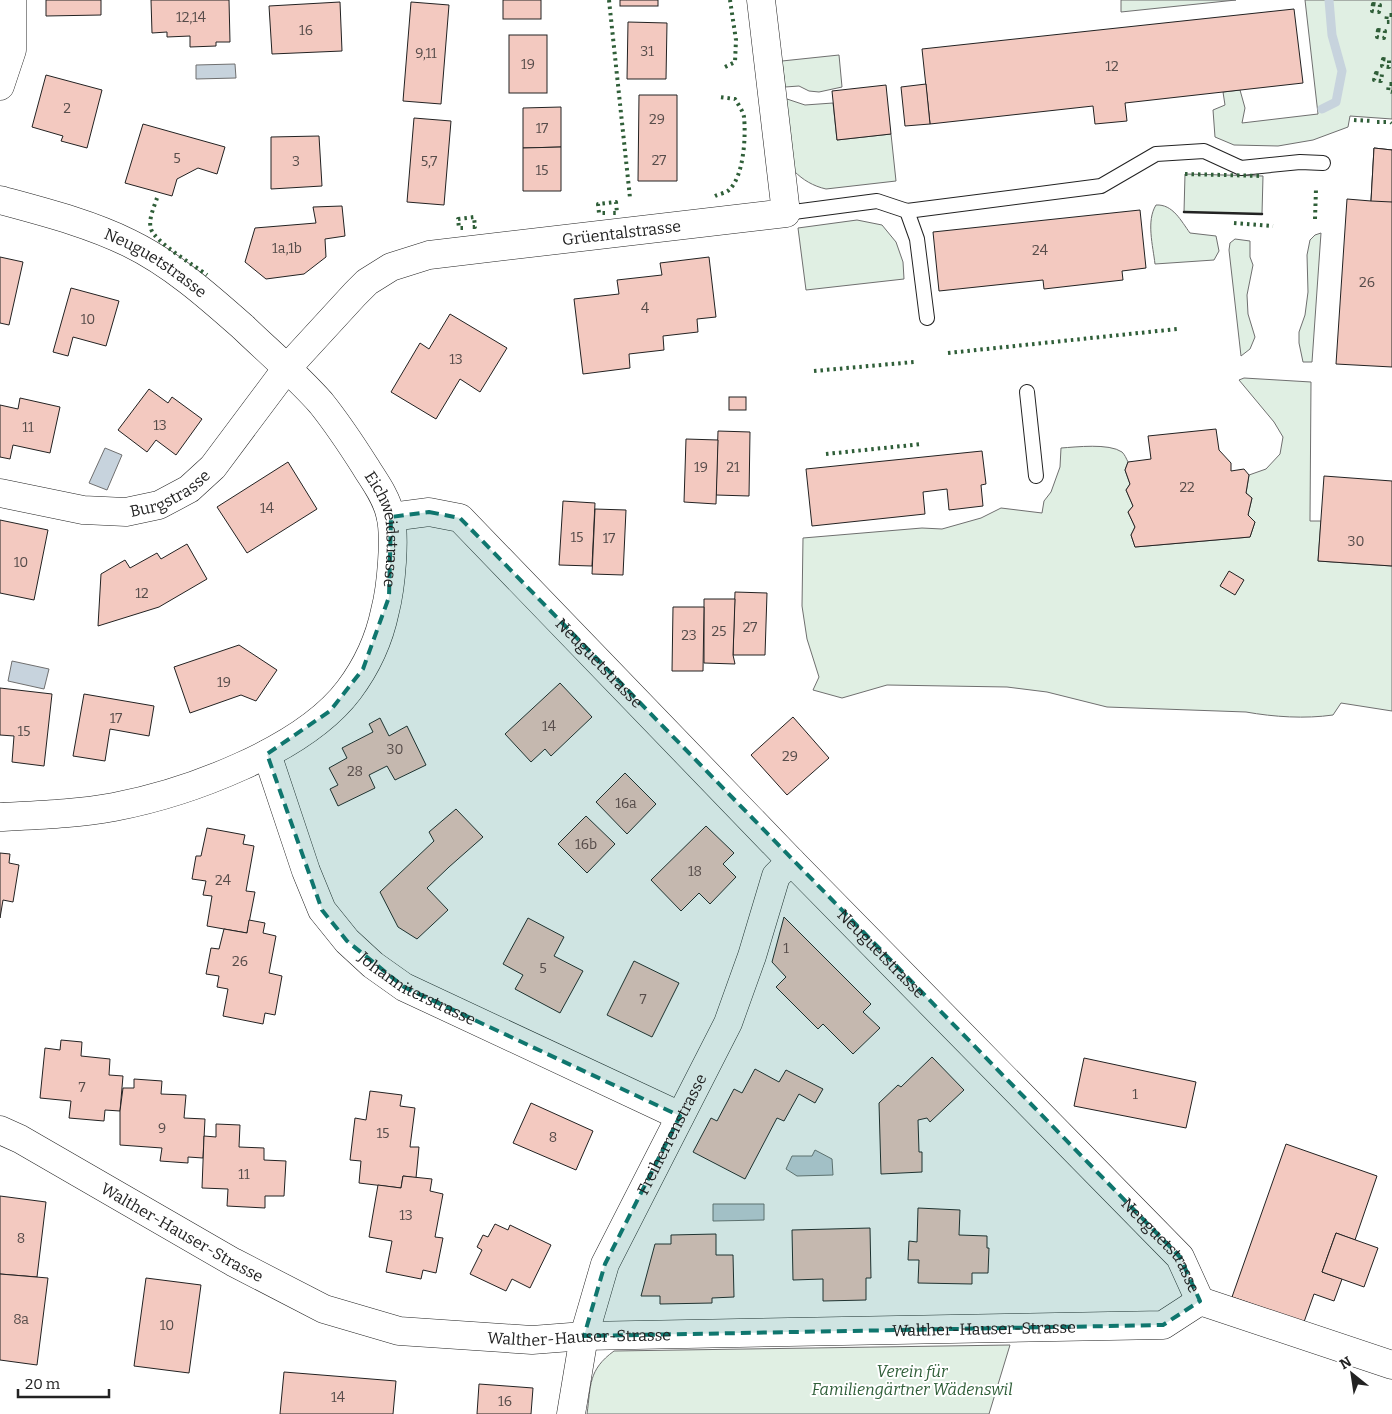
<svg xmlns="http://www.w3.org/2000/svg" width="1392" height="1414" font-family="Bitter,serif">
	<rect width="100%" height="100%" fill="#fff"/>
	<g fill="#e0efe3" stroke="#6f6f6f">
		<polygon points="1121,0 1236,0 1121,12"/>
		<polygon points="1305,0 1392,0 1392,119 1350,116 1348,127 1313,140 1278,146 1234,145 1215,137 1213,110 1225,105 1223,92 1240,90 1245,108 1242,123 1318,114"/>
		<polygon points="839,55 842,87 819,92 809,91 799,86 785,87 782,61"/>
		<path d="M787,99L805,105L833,103L837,140L891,134L896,181L826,189C813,186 803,180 794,171L782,100Z"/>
		<polygon points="1185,174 1263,176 1262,214 1184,212"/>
		<path d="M1156,205C1173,204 1181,221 1190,233L1216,236L1219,251L1214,260L1155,264C1153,246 1146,221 1156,205Z"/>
		<polygon points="857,220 882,225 896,242 903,262 904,279 806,290 798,228"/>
		<polygon points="1321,233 1312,362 1303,362 1299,343 1299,332 1305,315 1308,292 1307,255 1310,240 1315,235"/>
		<polygon points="1235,239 1250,241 1250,257 1253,265 1247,295 1248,314 1255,337 1250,349 1241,356 1229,250 1230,243"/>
		<path d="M1244,378L1311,382L1310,521H1321L1318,561L1392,566V711L1341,703L1333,715C1305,719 1274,717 1246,712L1107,707L1047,692L1007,687L887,685L842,698L813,690L819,677L807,639L802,606L803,538L922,528L942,529L981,518L1001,508L1042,513L1044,501L1051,492L1060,467L1061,448C1076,447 1109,443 1122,452C1125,455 1126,458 1128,462L1125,470L1130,484L1126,490L1133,506L1128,512L1135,527L1131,535L1135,547L1250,537L1255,522L1248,515L1252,498L1246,493L1249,475L1266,469L1280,454L1283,437L1274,422L1239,380Z"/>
		<path d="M1010,1345L989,1414H587C591,1385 588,1370 614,1351Z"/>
	</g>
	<g fill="#c7d3dd" stroke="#6f6f6f">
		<polygon points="235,64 236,78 196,79 196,65"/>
		<polygon points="105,448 122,455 107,490 89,483"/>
		<polygon points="12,661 49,669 44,689 8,681"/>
		<polygon points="815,1150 832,1159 833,1175 797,1176 786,1169 792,1156 812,1156"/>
		<polygon points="713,1204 764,1204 764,1220 713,1221"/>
	</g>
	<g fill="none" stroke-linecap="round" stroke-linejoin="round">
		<polyline stroke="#c7d3dd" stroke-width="9" points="1322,109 1336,102 1342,71 1332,35 1329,0"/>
	</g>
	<g fill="#f3c9c0" stroke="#222">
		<polygon points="46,0 101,0 101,15 46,16"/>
		<polygon points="151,0 229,0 230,42 216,42 216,46 190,47 190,36 167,37 167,32 152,33"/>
		<rect x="503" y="0" width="38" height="19"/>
		<rect x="620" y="0" width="38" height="6"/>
		<polygon points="340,2 342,51 272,54 269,6"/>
		<polygon points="411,2 449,5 441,104 403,101"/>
		<polygon points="1294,9 1303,83 1125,103 1127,121 1095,124 1093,106 930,124 922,49"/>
		<polygon points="628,22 667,23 666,79 627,79"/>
		<rect x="509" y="35" width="38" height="58"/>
		<polygon points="46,75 102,90 87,148 61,141 63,136 32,127"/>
		<polygon points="926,84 930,124 905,126 901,87"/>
		<polygon points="886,85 891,134 837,140 832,91"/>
		<polygon points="639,95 677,95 677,181 638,181"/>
		<polygon points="561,107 561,147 523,148 523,108"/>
		<polygon points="414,118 451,121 444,205 407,202"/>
		<polygon points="143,124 225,147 217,174 198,168 177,179 172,196 125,183"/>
		<polygon points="319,136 322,186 271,189 271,137"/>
		<polygon points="561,147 561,191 523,191 523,148"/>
		<polygon points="1374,148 1392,150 1392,367 1336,364 1347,199 1371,201"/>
		<polygon points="1374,148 1392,150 1392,202 1371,201"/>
		<polygon points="342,206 345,236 325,239 326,257 304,274 266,279 245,262 255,228 316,223 313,207"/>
		<polygon points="1140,210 1146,268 1122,271 1123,280 1044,289 1043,280 939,291 933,232"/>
		<polygon points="0,257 23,262 9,325 0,323"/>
		<polygon points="709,257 716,317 697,319 698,332 663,336 664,350 629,354 630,368 583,374 574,299 619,294 617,280 662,275 660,263"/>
		<polygon points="71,288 119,301 106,346 73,337 68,356 53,352"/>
		<polygon points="450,314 507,348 480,392 460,379 436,419 391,392 420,343 429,349"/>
		<polygon points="149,389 168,403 172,397 202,419 176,455 156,440 147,452 118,430"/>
		<rect x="729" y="397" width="17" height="13"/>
		<polygon points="20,398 60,407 50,453 13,445 10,459 0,457 0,405 18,409"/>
		<polygon points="1216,429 1219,450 1231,463 1231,471 1244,469 1249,475 1246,493 1252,498 1248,515 1255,522 1250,537 1135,547 1131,535 1135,527 1128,512 1133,506 1126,490 1130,484 1125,470 1128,462 1151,459 1148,436"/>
		<polygon points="718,431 750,432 749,496 716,495"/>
		<polygon points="686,439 718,440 716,504 684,502"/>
		<polygon points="982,451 986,484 981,485 983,506 949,510 947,489 923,492 925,514 812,526 806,469"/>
		<polygon points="288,462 317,509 247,553 217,507"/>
		<polygon points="1324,476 1392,481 1392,566 1318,561"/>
		<polygon points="563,501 595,503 592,566 559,565"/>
		<polygon points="595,509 626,510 623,575 592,574"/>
		<polygon points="0,520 48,530 34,600 0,593"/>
		<polygon points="187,544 207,579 159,607 98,626 101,574 125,560 130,568 157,553 161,559"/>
		<polygon points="1229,571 1244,580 1235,595 1220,586"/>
		<polygon points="735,592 767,593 765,655 733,655"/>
		<polygon points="704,599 735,599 733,655 735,664 704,663"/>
		<polygon points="673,607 704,607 703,671 672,671"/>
		<polygon points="239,645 277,670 256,701 241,695 190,713 174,667"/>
		<polygon points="560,683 592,717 551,756 545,749 531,762 505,734"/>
		<polygon points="0,688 52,694 44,766 12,762 14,736 0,735"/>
		<polygon points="84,694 154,706 149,736 110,729 105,761 73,756"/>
		<polygon points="793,717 829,758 787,795 751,755"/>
		<polygon points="380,718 389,736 407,726 426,765 395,780 387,766 369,775 375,788 338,806 330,789 338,785 329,768 347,758 342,748 373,732 369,724"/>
		<polygon points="625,773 656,804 627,834 596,802"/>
		<polygon points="456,809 483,837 449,867 427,888 448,910 417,939 398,927 380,892 434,841 429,832"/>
		<polygon points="586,816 615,844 587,873 558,844"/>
		<polygon points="706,826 734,853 723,864 736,877 710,904 699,893 681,911 651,880"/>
		<polygon points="207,828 245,835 243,844 254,846 246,891 255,892 247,933 207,926 212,896 203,895 206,881 192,879 196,856 201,856"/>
		<polygon points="0,853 10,854 9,863 19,865 13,902 3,900 0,918"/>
		<polygon points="784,917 871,1004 863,1012 880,1028 853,1054 823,1024 818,1029 776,987 786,977 772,962"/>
		<polygon points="528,918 564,937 554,956 583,971 560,1013 515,989 523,975 503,964"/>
		<polygon points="249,920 265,923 263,933 276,936 269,973 282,976 275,1015 265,1013 263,1024 223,1016 228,989 217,987 219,976 206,974 211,948 219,949 224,929 247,933"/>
		<polygon points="634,961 679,983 652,1037 607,1015"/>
		<polygon points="61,1040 82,1042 81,1056 110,1059 109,1075 123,1076 120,1111 105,1110 104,1121 69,1118 71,1101 40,1098 45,1048 60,1050"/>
		<polygon points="932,1057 964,1090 930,1122 927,1118 918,1120 919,1152 922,1152 922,1172 881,1174 879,1103 898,1085 901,1087"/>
		<polygon points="1084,1058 1196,1082 1186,1128 1074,1106"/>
		<polygon points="755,1069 779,1082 786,1070 823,1089 815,1103 799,1094 784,1121 777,1118 745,1179 693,1152 711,1118 717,1121 734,1089 742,1093"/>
		<polygon points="134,1079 162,1081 161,1094 186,1095 184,1118 205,1119 203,1158 188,1157 188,1163 160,1161 162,1148 120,1145 120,1111 123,1088 134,1088"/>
		<polygon points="370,1091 402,1095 400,1106 415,1108 410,1147 419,1147 416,1178 403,1176 401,1188 359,1183 361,1161 350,1160 355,1118 366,1120"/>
		<polygon points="531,1103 593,1131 576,1170 513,1143"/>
		<polygon points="216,1124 240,1125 239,1147 264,1148 264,1160 286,1161 284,1196 265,1196 265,1208 227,1206 228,1189 202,1188 204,1136 216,1137"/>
		<polygon points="1286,1144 1377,1176 1355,1240 1336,1233 1322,1272 1342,1279 1334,1301 1314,1294 1304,1322 1232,1297"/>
		<polygon points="403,1176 432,1179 430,1191 443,1194 435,1237 443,1238 436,1273 423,1270 421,1279 386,1272 392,1241 369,1237 378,1185 401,1188"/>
		<polygon points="0,1196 46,1202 37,1277 0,1274"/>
		<polygon points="918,1208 960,1210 959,1235 987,1236 987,1248 989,1248 988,1273 972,1273 972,1284 918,1283 919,1260 908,1260 909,1241 917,1242"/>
		<polygon points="495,1224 508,1230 510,1225 551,1245 530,1288 512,1279 506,1291 470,1274 482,1250 477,1247 483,1235 488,1237"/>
		<polygon points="870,1228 871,1278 866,1278 866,1300 823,1301 823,1279 793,1280 792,1230"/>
		<polygon points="1336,1233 1378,1248 1364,1287 1322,1272"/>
		<polygon points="716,1234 716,1255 733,1255 734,1297 712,1298 712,1303 660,1304 660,1296 641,1296 655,1244 671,1244 671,1235"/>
		<polygon points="0,1274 48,1278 37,1365 0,1360"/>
		<polygon points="146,1278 201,1285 189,1373 134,1366"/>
		<polygon points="284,1372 396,1381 393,1414 280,1414"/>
		<polygon points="479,1384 533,1388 531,1414 477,1414"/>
	</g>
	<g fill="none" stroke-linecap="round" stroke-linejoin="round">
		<g stroke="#222" stroke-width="16">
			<g id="lane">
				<polyline points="907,211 917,239 927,318"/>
				<polyline points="786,213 877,201 907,211 1101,186 1156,154 1204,151 1241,168 1300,162 1323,163"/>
				<polyline points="1027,392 1036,476"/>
			</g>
		</g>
		<g stroke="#222" stroke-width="29">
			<g id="street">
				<polyline points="0,86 12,50 12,0"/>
				<path id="s1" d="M0,200C44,212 88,223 129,243C172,264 208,296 243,327C269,352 297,376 321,403C337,423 351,444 365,466C374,481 386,496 390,514C396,536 391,588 385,611C379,640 367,666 349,690C303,751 187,793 114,807C76,814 38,815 0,817"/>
				<path id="s2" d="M0,493L83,510L126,512L159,505L189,489L213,467L287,368L355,294L367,282L391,267L429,255L786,213L761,0"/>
				<path id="s3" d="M391,517L429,512L460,518L791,861L1180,1257L1200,1301L1392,1365"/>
				<path id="s4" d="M267,754L306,871L322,910L347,941L373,965L404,987L680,1116"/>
				<path id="s5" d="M0,1130L20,1139L233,1262L324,1309L399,1331L532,1340L584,1336L1163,1325L1200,1301"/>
				<path id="s6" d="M571,1414L584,1336L605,1264L728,1023L752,956L776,876L791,861"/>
			</g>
		</g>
		<use href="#lane" stroke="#fff" stroke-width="14"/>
		<use href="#street" stroke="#fff" stroke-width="28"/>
		<g stroke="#2f5e38" stroke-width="4" stroke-dasharray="2.5 4" stroke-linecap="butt">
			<polyline points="609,0 630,198"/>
			<polygon points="1373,4 1380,5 1379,12 1372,11"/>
			<polyline points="1392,15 1387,15 1386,22 1392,22"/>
			<polygon points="1378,30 1385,31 1384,38 1377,37"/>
			<polygon points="1383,59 1389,60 1389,67 1382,66"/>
			<polyline points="725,67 735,62 736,40 730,0"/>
			<polygon points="1376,73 1382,74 1381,81 1374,80"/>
			<polyline points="1392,84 1389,84 1388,91 1392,92"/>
			<polyline points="1354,120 1373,121"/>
			<polyline points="1377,122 1386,122"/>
			<polyline points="1391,122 1392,123"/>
			<polyline points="1185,174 1263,176"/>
			<path d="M715,196C719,194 726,193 729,190C744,176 746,136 744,117C743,111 738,104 735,99L719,97"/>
			<path d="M157,198C154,207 148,220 151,229C155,242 195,266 207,275"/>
			<polyline points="605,213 599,213 598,204 616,202 617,213 612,213"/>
			<polyline points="1315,219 1316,189"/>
			<polyline points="1234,223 1273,226"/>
			<polyline points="463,228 459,228 458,219 474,217 475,227 471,227"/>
			<polyline points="948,353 1177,329"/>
			<polyline points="814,371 914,362"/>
			<polyline points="826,454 922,444"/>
		</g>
		<polyline stroke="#222" stroke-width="2.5" points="1184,212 1262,214"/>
	</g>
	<path fill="#0f766e" fill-opacity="0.2" stroke="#0f766e" stroke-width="4" stroke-dasharray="10 6" stroke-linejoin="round" d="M429,512L460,518L1180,1257L1200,1301L1163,1325L584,1336L605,1264L680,1116L404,987L347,941L322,910L267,754L330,711L363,669L389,597L391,517Z"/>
	<g text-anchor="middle" stroke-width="4" stroke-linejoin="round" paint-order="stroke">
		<g font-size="14" fill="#564c4a">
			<text x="191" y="22">12,14</text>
			<text x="306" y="35">16</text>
			<text x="647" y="56">31</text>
			<text x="426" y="58">9,11</text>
			<text x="528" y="69">19</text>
			<text x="1112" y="71">12</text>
			<text x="67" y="113">2</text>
			<text x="657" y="124">29</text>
			<text x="542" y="133">17</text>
			<text x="177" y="163">5</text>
			<text x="659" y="165">27</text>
			<text x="296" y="166">3</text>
			<text x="429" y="166">5,7</text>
			<text x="542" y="175">15</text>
			<text x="287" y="253">1a,1b</text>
			<text x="1040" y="255">24</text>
			<text x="1367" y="287">26</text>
			<text x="645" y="313">4</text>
			<text x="88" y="324">10</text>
			<text x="456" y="364">13</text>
			<text x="160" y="430">13</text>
			<text x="28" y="432">11</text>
			<text x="701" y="472">19</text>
			<text x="733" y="472">21</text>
			<text x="1187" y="492">22</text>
			<text x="267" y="513">14</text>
			<text x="577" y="542">15</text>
			<text x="609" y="543">17</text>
			<text x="1356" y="546">30</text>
			<text x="21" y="567">10</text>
			<text x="142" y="598">12</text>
			<text x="750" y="632">27</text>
			<text x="719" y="636">25</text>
			<text x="689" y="640">23</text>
			<text x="224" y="687">19</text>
			<text x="116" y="723">17</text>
			<text x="549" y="731">14</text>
			<text x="24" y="736">15</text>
			<text x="395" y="754">30</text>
			<text x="790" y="761">29</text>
			<text x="355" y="776">28</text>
			<text x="626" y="808">16a</text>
			<text x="586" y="849">16b</text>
			<text x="695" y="876">18</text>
			<text x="223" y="885">24</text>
			<text x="786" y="953">1</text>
			<text x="240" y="966">26</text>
			<text x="543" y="973">5</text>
			<text x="643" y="1004">7</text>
			<text x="82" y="1092">7</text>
			<text x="1135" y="1099">1</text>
			<text x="162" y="1133">9</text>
			<text x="383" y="1138">15</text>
			<text x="553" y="1142">8</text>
			<text x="244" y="1179">11</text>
			<text x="406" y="1220">13</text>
			<text x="21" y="1243">8</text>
			<text x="21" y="1324">8a</text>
			<text x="167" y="1330">10</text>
			<text x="338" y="1402">14</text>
			<text x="505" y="1406">16</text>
		</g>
		<g font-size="16" fill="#222" stroke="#fff">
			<text dy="6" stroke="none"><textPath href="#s2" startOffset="731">Grüentalstrasse</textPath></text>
			<text dy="6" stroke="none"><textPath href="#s1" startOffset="169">Neuguetstrasse</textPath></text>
			<text dy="6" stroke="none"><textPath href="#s2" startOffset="176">Burgstrasse</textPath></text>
			<text dy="6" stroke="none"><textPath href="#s1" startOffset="532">Eichweidstrasse</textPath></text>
			<text dy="6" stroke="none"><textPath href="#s3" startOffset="271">Neuguetstrasse</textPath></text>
			<text dy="6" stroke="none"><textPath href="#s3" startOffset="676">Neuguetstrasse</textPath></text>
			<text dy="6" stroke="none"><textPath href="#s4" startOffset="291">Johanniterstrasse</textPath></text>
			<text dy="6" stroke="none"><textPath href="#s6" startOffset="300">Freiherrenstrasse</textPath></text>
			<text dy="6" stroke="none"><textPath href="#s5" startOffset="209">Walther-Hauser-Strasse</textPath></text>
			<text dy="6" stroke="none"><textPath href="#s3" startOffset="1081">Neuguetstrasse</textPath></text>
			<text dy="6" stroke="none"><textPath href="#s5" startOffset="1034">Walther-Hauser-Strasse</textPath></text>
			<text dy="6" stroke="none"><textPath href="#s5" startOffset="629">Walther-Hauser-Strasse</textPath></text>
		</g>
		<g font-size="16" font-style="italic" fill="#2f5e38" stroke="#fff">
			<text x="912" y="1377">Verein für<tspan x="912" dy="18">Familiengärtner Wädenswil</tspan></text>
		</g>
	</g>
	<g transform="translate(1352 1374) rotate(330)" stroke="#ffffff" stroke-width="4" paint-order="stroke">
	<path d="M0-4L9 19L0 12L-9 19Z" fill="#222222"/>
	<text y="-8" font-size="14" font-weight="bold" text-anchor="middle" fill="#222222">N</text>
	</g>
	<path d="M18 1389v8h91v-8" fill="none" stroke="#222222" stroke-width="2.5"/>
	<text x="25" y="1389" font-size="15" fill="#222222" stroke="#ffffff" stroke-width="4" paint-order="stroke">20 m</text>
</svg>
